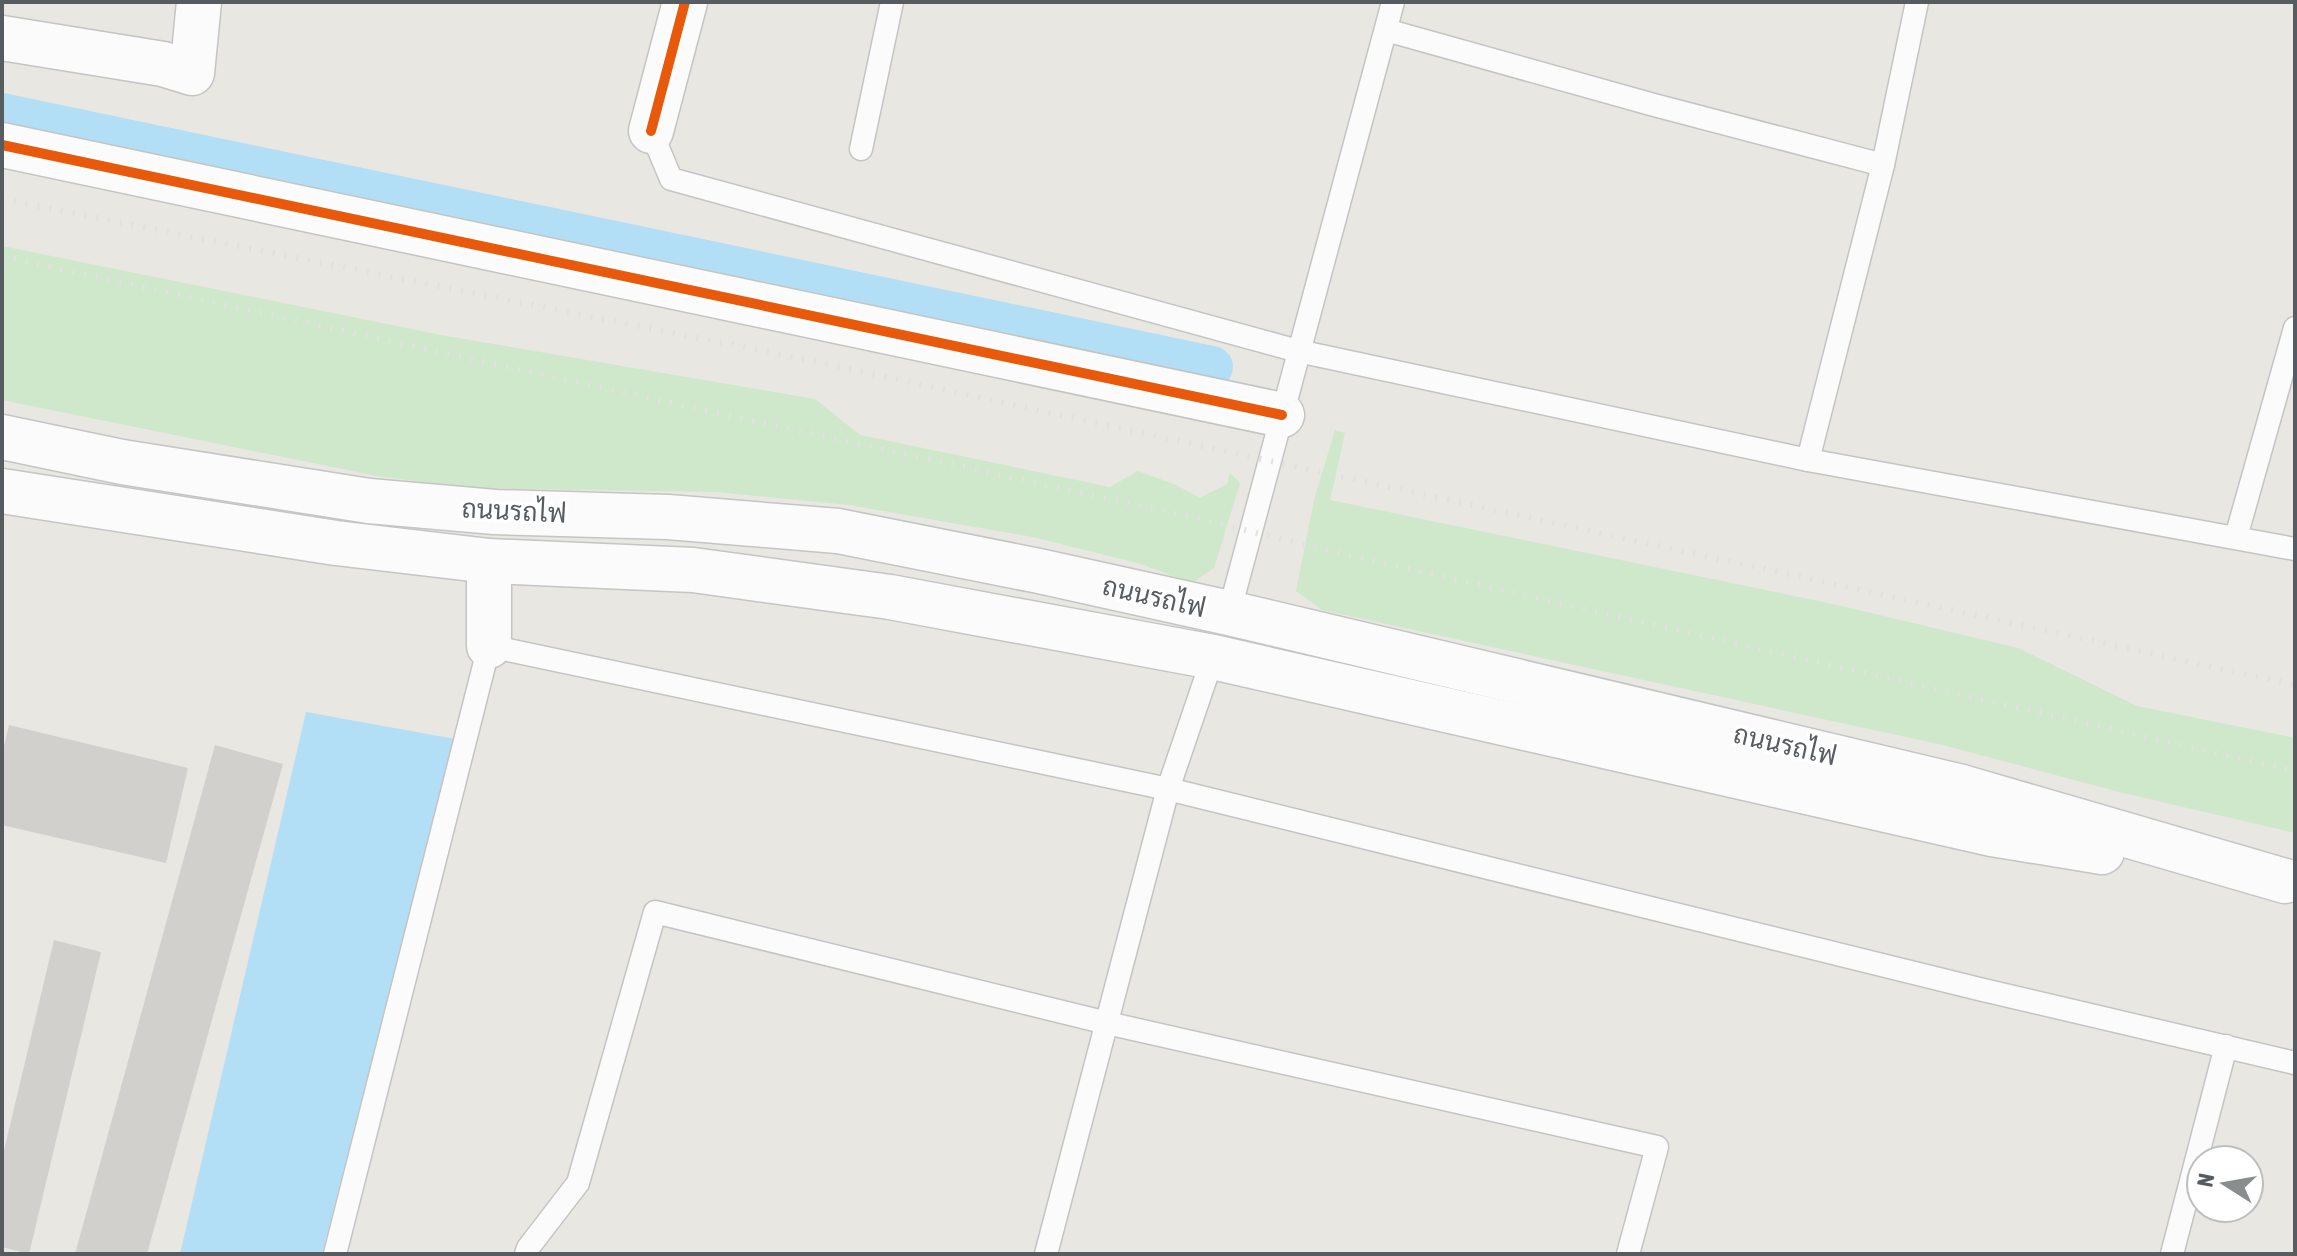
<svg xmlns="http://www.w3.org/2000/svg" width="2297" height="1256" font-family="'Asap Condensed',Sarabun,sans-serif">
	<rect width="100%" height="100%" fill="#e8e7e2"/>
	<g fill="#cfe7ca">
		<polygon points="2,246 441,335 815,399 860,435 1110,487 1138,471 1176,485 1200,498 1227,484 1230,473 1240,483 1214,568 1192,583 1141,564 1033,537 849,505 717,492 468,488 377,476 2,400"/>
		<polygon points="1335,430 1345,433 1330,500 1833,604 2018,648 2137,706 2295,738 2295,833 2123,793 1943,745 1322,610 1296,591 1314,500"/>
	</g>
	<polygon fill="#b2dff6" points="306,712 455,739 322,1254 180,1254"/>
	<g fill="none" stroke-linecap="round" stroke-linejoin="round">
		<polyline stroke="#b2dff6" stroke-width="42" points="2,114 1212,367"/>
	</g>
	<g fill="#d2d0cd">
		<polygon points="9,725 188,768 166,863 2,825 2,754"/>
		<polygon points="215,745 283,764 147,1254 75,1254"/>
		<polygon points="54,940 101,952 29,1254 2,1247 2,1159"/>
	</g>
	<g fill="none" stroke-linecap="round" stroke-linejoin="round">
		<g stroke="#c4c4c3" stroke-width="25">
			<g id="service">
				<polyline points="1386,30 1654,105 1883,165"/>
				<polyline points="651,131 671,179 1298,351 1808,460 2295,549"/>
				<polyline points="861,149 892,2"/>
				<polyline points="1808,460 1883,165 1917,2"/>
				<polyline points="2236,537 2295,328"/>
				<polyline points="1229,613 1393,2"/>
				<polyline points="335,1254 489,646 1168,789 1979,989 2295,1063"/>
				<polyline points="526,1254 528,1248 578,1183 655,912 1107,1023 1657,1147 1628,1254"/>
				<polyline points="1046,1254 1168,789 1213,657"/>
				<polyline points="2172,1254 2226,1046"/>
			</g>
		</g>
		<g stroke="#c4c4c3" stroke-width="47">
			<g id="minor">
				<polyline points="2,38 163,64 192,73 199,2"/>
				<polyline points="651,131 685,2"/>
				<polyline points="2,145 1282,415"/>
				<polyline points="489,561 489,646"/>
			</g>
		</g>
		<g stroke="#c4c5c4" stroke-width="47">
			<g id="secondary">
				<polyline points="2,437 122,462 369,501 495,512 668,517 838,531 1039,571 1229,613 1958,786 2285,881"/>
				<polyline points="2,491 336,543 489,561 693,570 890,597 1213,657 1992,834 2102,852"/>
			</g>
		</g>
		<use href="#service" stroke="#fcfbfb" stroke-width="22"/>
		<use href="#minor" stroke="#fcfbfb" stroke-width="44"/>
		<use href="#secondary" stroke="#fcfbfb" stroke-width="44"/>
		<g stroke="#e1e1e0" stroke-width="6" stroke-dasharray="2 10" stroke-linecap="butt">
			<polyline points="2,199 813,361 2295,685"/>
			<polyline points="2,256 1196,518 1313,547 2295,771"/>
		</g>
		<g stroke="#fff" stroke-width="15">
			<g id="cycleway">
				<polyline points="651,131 685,2"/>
				<polyline points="2,145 1282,415"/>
			</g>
		</g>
		<use href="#cycleway" stroke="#e8590c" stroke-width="10"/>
	</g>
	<g text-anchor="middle" stroke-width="7" stroke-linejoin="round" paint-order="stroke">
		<g font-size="26" fill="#575c61" stroke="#fff">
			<text transform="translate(514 511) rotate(3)" y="9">ถนนรถไฟ</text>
			<text transform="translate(1154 597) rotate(13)" y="9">ถนนรถไฟ</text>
			<text transform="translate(1785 745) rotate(13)" y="9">ถนนรถไฟ</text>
		</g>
	</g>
	<rect width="2297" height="1256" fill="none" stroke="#575c61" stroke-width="8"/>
	<g transform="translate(2225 1184) rotate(281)"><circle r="38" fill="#ffffff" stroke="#bcbec0" stroke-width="2"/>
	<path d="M0-6L14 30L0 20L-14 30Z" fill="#8a8d8e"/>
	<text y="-12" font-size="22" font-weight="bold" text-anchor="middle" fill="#575c61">N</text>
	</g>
</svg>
